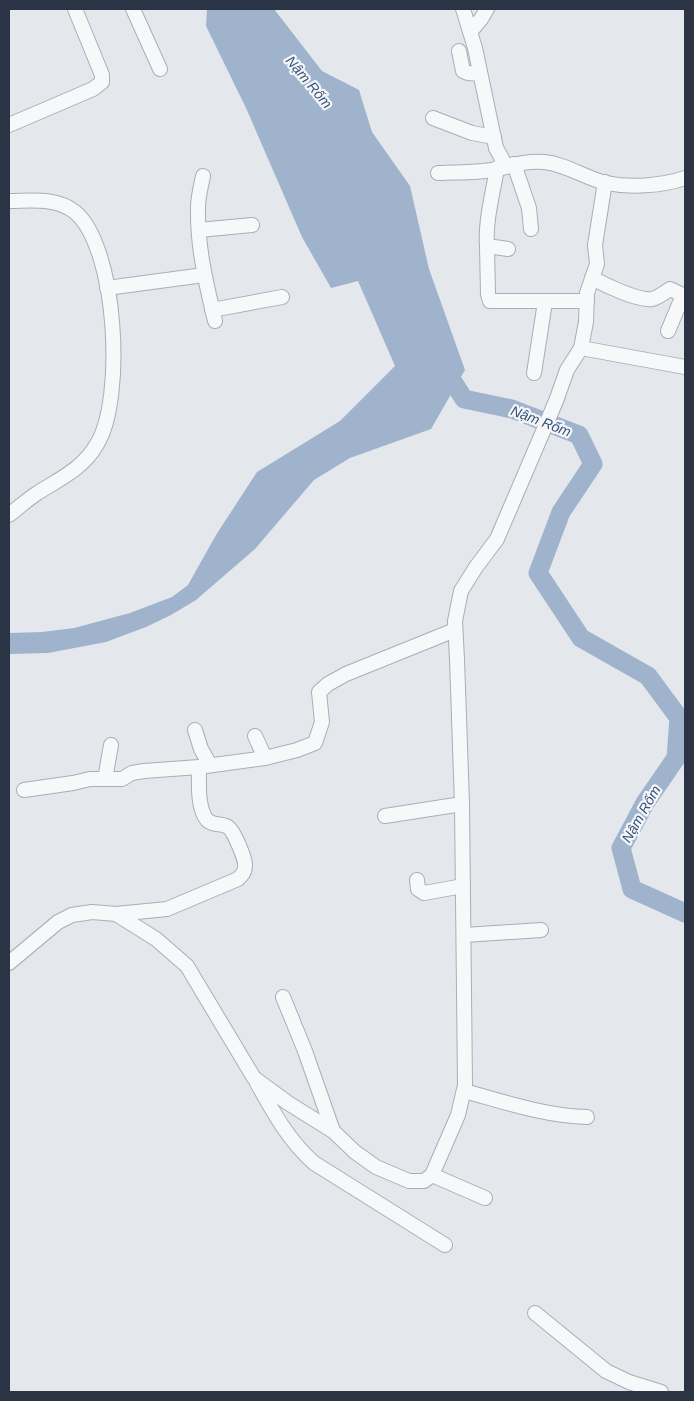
<svg xmlns="http://www.w3.org/2000/svg" width="694" height="1401" font-family="Arial,sans-serif">
	<rect width="100%" height="100%" fill="#e4e7ec"/>
	<polygon fill="#9fb4cc" points="207,9 274,9 322,71 359,90 372,132 410,186 429,269 465,370 431,429 350,458 314,480 255,549 196,600 171,615 146,627 106,642 48,653 9,654 9,633 42,632 74,628 130,613 172,597 188,585 216,535 257,472 340,421 395,366 358,281 331,288 302,237 246,108 206,26"/>
	<g fill="none" stroke-linecap="round" stroke-linejoin="round">
		<polyline stroke="#9fb4cc" stroke-width="19" points="443,366 464,399 512,409 579,435 593,464 561,512 538,573 581,638 648,676 679,718 676,758 645,803 621,848 632,889 685,913"/>
		<g stroke="#a9aeb7" stroke-width="16">
			<g id="minor">
				<polyline points="133,9 160,69"/>
				<polyline points="463,9 475,48 496,148 506,166"/>
				<polyline points="470,32 481,19 487,9"/>
				<polyline points="459,51 463,71 468,73 480,74"/>
				<polyline points="433,118 472,133 494,137"/>
				<polyline points="9,125 93,89 102,82 102,75 75,9"/>
				<polyline points="514,164 529,208 531,229"/>
				<path d="M497,168C493,193 485,221 487,246L508,249"/>
				<path d="M438,173C456,172 474,173 492,170C510,167 524,160 544,162C566,164 585,178 606,183C631,188 661,186 685,178"/>
				<path d="M203,176C201,186 198,197 198,207C197,246 206,283 215,321"/>
				<path d="M9,201C31,201 56,197 75,212C117,247 125,399 97,444C83,469 59,479 36,494C27,500 18,508 9,515"/>
				<polyline points="199,230 252,225"/>
				<polyline points="487,246 488,294 490,301 587,301"/>
				<path d="M592,278C605,285 638,301 652,299C658,298 665,292 670,289L685,296"/>
				<polyline points="107,288 204,275"/>
				<polyline points="212,310 282,297"/>
				<polyline points="668,331 683,295"/>
				<polyline points="581,348 685,367"/>
				<polyline points="534,373 545,302"/>
				<polyline points="195,730 201,749 210,765"/>
				<polyline points="255,736 265,758"/>
				<polyline points="105,779 111,745"/>
				<polyline points="24,790 73,783 90,779 122,779 132,773 144,771 199,767 265,758 297,750 315,743 322,722 319,692 328,684 346,674 455,630"/>
				<polyline points="385,816 462,804"/>
				<polyline points="417,880 418,889 424,893 463,886"/>
				<polyline points="116,914 156,939 187,966 254,1078 288,1103 333,1131 355,1152 376,1167 409,1181 424,1181 432,1175 458,1115 465,1085 462,804 457,659 455,621 461,591 476,567 497,539 556,401 567,370 581,348 586,322 587,293 597,264 595,245 605,182"/>
				<polyline points="464,935 541,930"/>
				<path d="M9,963L58,922L72,915L92,912L116,914L167,909L238,879C242,875 245,872 245,866C246,860 234,831 228,827C222,823 213,826 207,820C197,808 199,781 199,767"/>
				<polyline points="283,997 305,1051 333,1131"/>
				<path d="M257,1083C273,1112 289,1141 314,1163L445,1245"/>
				<path d="M464,1091C505,1102 545,1116 587,1117"/>
				<polyline points="432,1175 485,1198"/>
				<polyline points="535,1313 606,1371 629,1382 661,1392"/>
			</g>
		</g>
		<use href="#minor" stroke="#f7f8fa" stroke-width="14"/>
	</g>
	<g text-anchor="middle" stroke-width="4.5" stroke-linejoin="round" paint-order="stroke">
		<g font-size="14" font-style="italic" fill="#34527a" stroke="#f4f6f9">
			<text transform="translate(309 82) rotate(50)" y="5">Nậm Rốm</text>
			<text transform="translate(541 421) rotate(21)" y="5">Nậm Rốm</text>
			<text transform="translate(641 814) rotate(-60)" y="5">Nậm Rốm</text>
		</g>
	</g>
	<rect width="694" height="1401" fill="none" stroke="#2b3445" stroke-width="20"/>
</svg>
